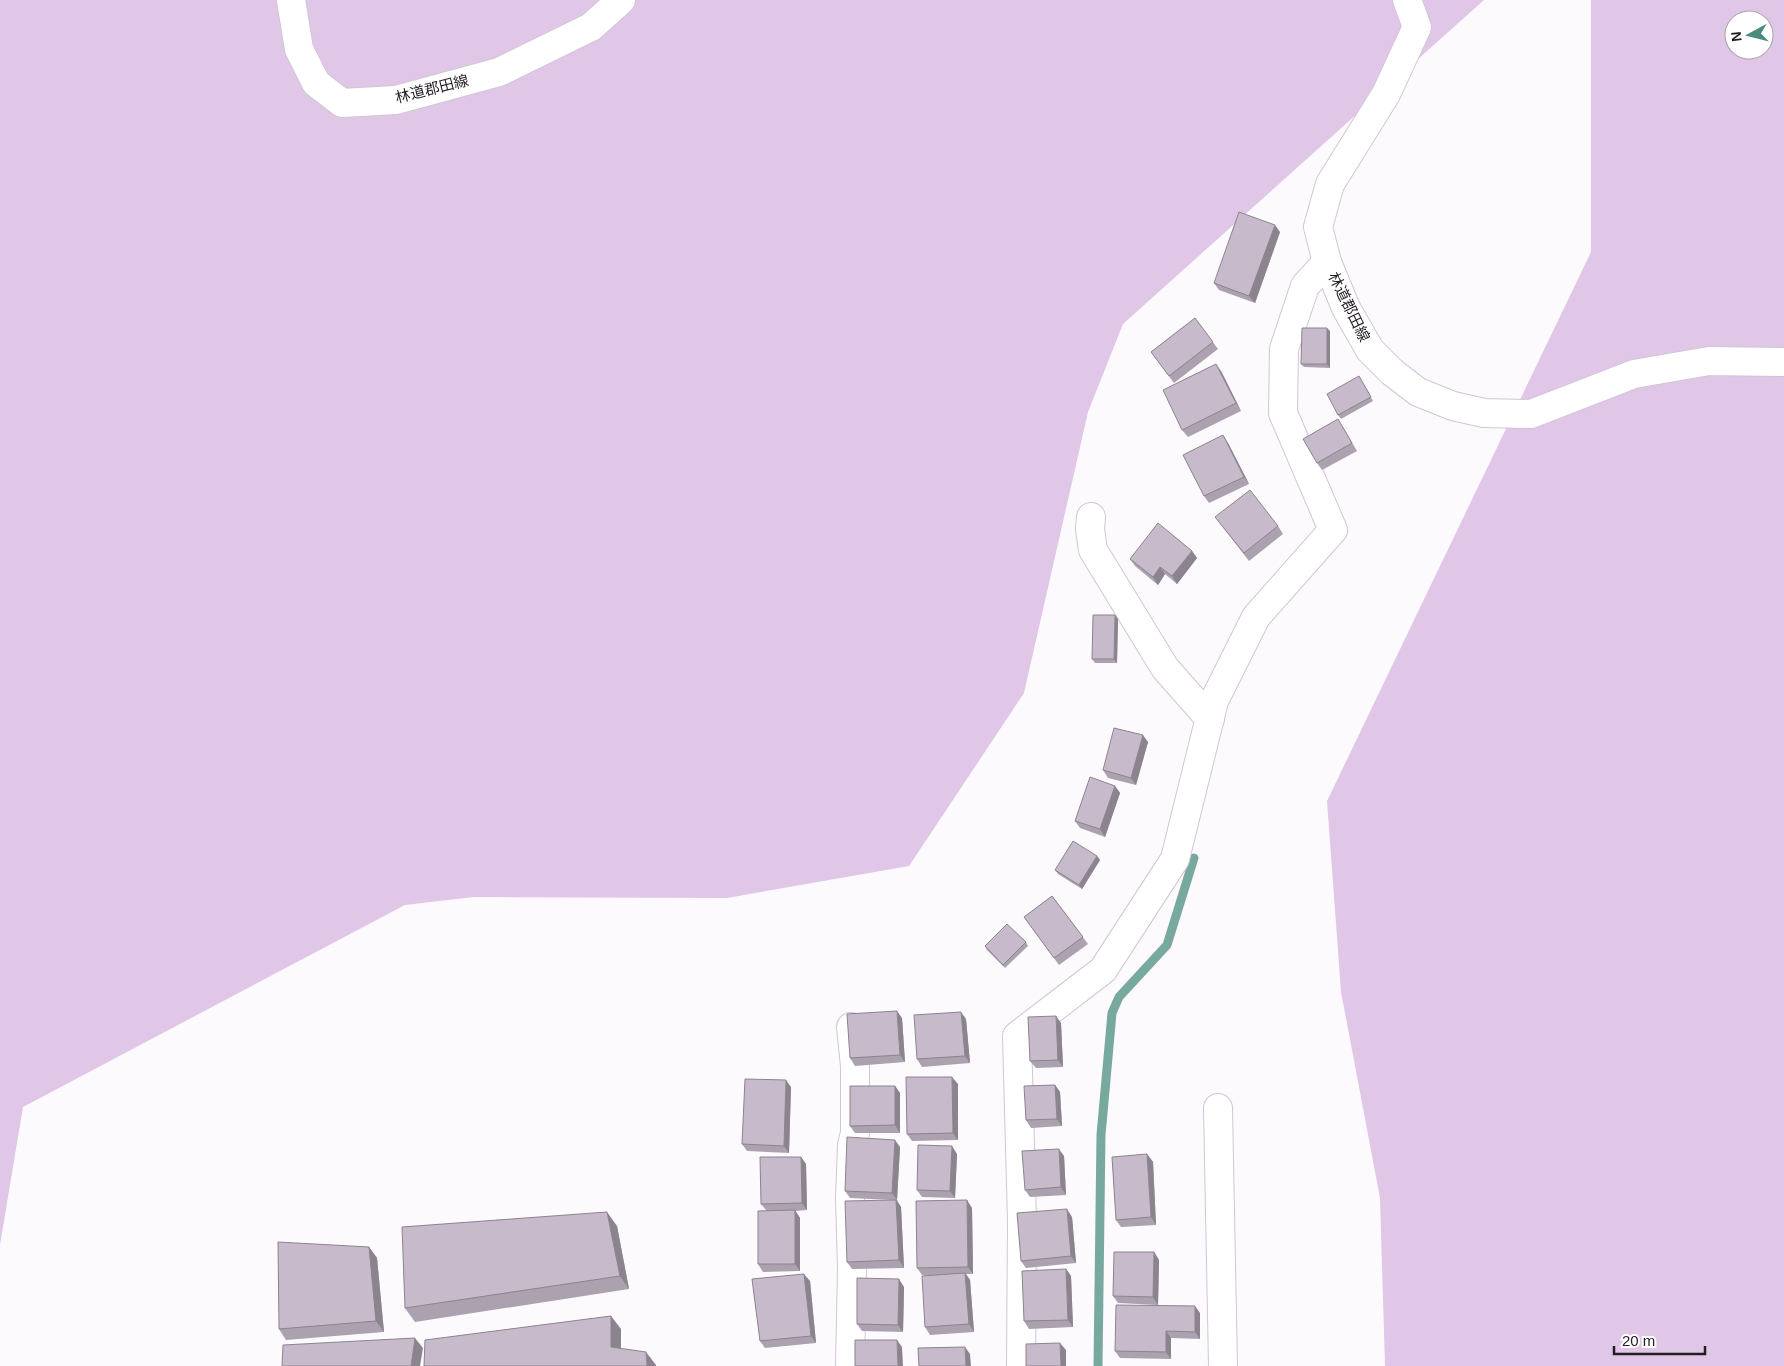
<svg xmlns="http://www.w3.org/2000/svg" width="1784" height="1366" font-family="Helvetica,'Noto Sans JP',sans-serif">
	<rect width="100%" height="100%" fill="#fdfafd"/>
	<g fill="#e0c7e8" fill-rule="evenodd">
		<polygon points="0,0 1484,0 1123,324 1088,412 1024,693 909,866 727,898 474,897 405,905 23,1107 0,1245"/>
		<path d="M1591,0H1784V1366H1385L1380,1198L1341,992L1327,801L1591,252ZM1734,20H1764V50H1734Z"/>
	</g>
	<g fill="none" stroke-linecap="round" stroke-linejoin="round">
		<polyline stroke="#78a99f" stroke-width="9" points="1098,1366 1101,1135 1112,1013 1119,997 1167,945 1194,858"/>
		<g stroke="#d2c5d6" stroke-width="30">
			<g id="minor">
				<polyline points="291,0 299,49 316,83 342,103 396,100 499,72 591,27 621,0"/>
				<polyline points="1407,0 1417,27 1386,94 1330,184 1318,227 1327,262 1346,308 1370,350 1392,372 1418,392 1453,406 1484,413 1531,414 1634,374 1709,361 1784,362"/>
				<polyline points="1091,517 1090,529 1093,550 1165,668 1210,719"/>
				<polyline points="1218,1108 1223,1366"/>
				<polyline points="850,1366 852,1269 850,1198 852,1145 855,1133 855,1066 851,1027"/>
				<polyline points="1021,1366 1022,1221 1017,1036 1103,970 1175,859 1214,701 1256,617 1333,530 1283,413 1284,349 1305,286 1327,262"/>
			</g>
		</g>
		<use href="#minor" stroke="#fff" stroke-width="28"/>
	</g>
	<g fill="#aba1af">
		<polygon points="1280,232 1255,303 1219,290 1214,283"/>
		<polygon points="1195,318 1218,349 1174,383 1151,352"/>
		<polygon points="1330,331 1330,368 1304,367 1301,364"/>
		<polygon points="1221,371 1241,411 1188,437 1182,430"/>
		<polygon points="1359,376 1373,401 1341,419 1338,415"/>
		<polygon points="1343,427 1357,451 1322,470 1317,463"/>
		<polygon points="1228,443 1249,484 1209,503 1204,496"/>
		<polygon points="1215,517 1278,526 1283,534 1249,561"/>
		<polygon points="1192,551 1197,558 1177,584 1165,574 1158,585 1135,566 1130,559"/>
		<polygon points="1118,619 1117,663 1095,663 1092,659"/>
		<polygon points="1148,742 1136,785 1108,778 1103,770"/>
		<polygon points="1115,786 1120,793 1105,837 1080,828 1075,821"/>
		<polygon points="1097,856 1100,860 1082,889 1058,874 1055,870"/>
		<polygon points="1052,896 1088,944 1059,965 1024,917"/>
		<polygon points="1026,942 1028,946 1005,968 987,950 985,946"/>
		<polygon points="902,1018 905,1062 855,1066 850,1058"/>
		<polygon points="966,1019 970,1063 922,1067 917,1059"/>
		<polygon points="1061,1023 1063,1067 1036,1068 1030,1061"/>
		<polygon points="958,1084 958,1140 912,1141 907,1134"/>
		<polygon points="1055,1085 1060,1092 1062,1126 1031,1128 1026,1120"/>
		<polygon points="895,1086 900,1093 900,1133 855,1133 850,1126"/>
		<polygon points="791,1087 789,1153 747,1151 742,1144"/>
		<polygon points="900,1147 897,1200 901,1207 904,1268 852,1269 847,1262 892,1200 850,1198 845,1191"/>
		<polygon points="957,1154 955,1198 922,1197 917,1190"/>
		<polygon points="1147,1154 1153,1162 1156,1225 1121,1227 1116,1220"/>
		<polygon points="1064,1156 1066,1195 1030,1197 1025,1190"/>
		<polygon points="801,1157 806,1164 807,1210 795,1211 800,1218 800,1271 763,1272 758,1264 766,1210 761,1204"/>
		<polygon points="972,1208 973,1274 966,1274 970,1280 974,1332 930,1335 925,1327 939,1275 922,1275 917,1268"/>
		<polygon points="1072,1217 1076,1263 1026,1268 1021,1261"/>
		<polygon points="617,1226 629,1289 415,1322 405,1308"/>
		<polygon points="369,1247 377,1258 384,1332 286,1340 279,1329"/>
		<polygon points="1154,1252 1159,1260 1158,1305 1118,1303 1113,1296"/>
		<polygon points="1066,1269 1071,1276 1073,1327 1029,1329 1024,1321"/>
		<polygon points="810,1281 816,1343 765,1348 760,1341"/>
		<polygon points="904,1287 903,1332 862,1331 857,1324"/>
		<polygon points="1200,1313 1200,1339 1171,1338 1171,1359 1120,1358 1115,1351"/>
	</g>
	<g fill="#8b838e">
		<polygon points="1275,225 1280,232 1255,303 1249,296"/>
		<polygon points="1327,328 1330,331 1330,368 1327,364"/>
		<polygon points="1216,364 1221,371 1241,411 1236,403"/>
		<polygon points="1223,435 1228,443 1249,484 1244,477"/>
		<polygon points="1192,551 1197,558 1177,584 1172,576"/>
		<polygon points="1160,567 1165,574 1158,585 1153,577"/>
		<polygon points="1115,615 1118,619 1117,663 1114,659"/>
		<polygon points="1143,735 1148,742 1136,785 1131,778"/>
		<polygon points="1115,786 1120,793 1105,837 1100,829"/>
		<polygon points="1097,856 1100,860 1082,889 1079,885"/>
		<polygon points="897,1011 902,1018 905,1062 900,1055"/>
		<polygon points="961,1012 966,1019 970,1063 965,1056"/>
		<polygon points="1056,1016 1061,1023 1063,1067 1058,1060"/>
		<polygon points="952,1077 958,1084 958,1140 953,1133"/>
		<polygon points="786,1080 791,1087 789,1153 784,1146"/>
		<polygon points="1055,1085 1060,1092 1062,1126 1057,1119"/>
		<polygon points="895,1086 900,1093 900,1133 895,1125"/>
		<polygon points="895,1140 900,1147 897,1200 892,1193"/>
		<polygon points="952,1146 957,1154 955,1198 950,1191"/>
		<polygon points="1059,1149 1064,1156 1066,1195 1061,1187"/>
		<polygon points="1147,1154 1153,1162 1156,1225 1151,1217"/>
		<polygon points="801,1157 806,1164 807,1210 802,1203"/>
		<polygon points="896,1200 901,1207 904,1268 899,1260"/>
		<polygon points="967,1200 972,1208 973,1274 968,1267"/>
		<polygon points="1067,1209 1072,1217 1076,1263 1071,1256"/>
		<polygon points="795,1210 800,1218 800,1271 795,1264"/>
		<polygon points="607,1212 617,1226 629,1289 620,1276"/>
		<polygon points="369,1247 377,1258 384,1332 376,1321"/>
		<polygon points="1154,1252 1159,1260 1158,1305 1153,1297"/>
		<polygon points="1066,1269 1071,1276 1073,1327 1068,1320"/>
		<polygon points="965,1273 970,1280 974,1332 969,1324"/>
		<polygon points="804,1274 810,1281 816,1343 811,1336"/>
		<polygon points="899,1279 904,1287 903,1332 898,1325"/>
		<polygon points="1195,1306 1200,1313 1200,1339 1195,1332"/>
		<polygon points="611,1316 621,1329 621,1361 611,1347"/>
		<polygon points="1166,1331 1171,1338 1171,1359 1166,1352"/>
		<polygon points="415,1338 423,1348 420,1366 411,1366"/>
		<polygon points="897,1340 902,1347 903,1366 898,1366"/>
		<polygon points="1060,1343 1066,1350 1066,1366 1061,1366"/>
		<polygon points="965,1347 970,1354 971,1366 966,1366"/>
		<polygon points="646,1352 656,1365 656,1366 647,1366"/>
	</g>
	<g fill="#c7bbcb" stroke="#8b838e">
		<polygon points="1239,212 1275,225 1249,296 1214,283"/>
		<polygon points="1195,318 1213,342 1169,376 1151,352"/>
		<polygon points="1302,328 1327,328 1327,364 1301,364"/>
		<polygon points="1216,364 1236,403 1182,430 1163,390"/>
		<polygon points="1359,376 1371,397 1338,415 1327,394"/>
		<polygon points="1338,419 1352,443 1317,463 1303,439"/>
		<polygon points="1223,435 1244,477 1204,496 1183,455"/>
		<polygon points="1250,490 1278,526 1244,553 1215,517"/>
		<polygon points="1158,523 1192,551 1172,576 1160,567 1153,577 1130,559"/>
		<polygon points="1093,615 1115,615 1114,659 1092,659"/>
		<polygon points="1114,728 1143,735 1131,778 1103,770"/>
		<polygon points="1090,777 1115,786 1100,829 1075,821"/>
		<polygon points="1073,841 1097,856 1079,885 1055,870"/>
		<polygon points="1052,896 1083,937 1054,958 1024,917"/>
		<polygon points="1007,924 1026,942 1003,965 985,946"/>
		<polygon points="897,1011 900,1055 850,1058 847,1014"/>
		<polygon points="961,1012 965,1056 917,1059 914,1015"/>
		<polygon points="1056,1016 1058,1060 1030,1061 1028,1017"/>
		<polygon points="906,1077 952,1077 953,1133 907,1134"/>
		<polygon points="745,1079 786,1080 784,1146 742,1144"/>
		<polygon points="1055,1085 1057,1119 1026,1120 1024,1086"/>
		<polygon points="850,1086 895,1086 895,1125 850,1126"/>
		<polygon points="847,1137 895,1140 892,1193 845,1191"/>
		<polygon points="918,1145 952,1146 950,1191 917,1190"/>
		<polygon points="1059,1149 1061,1187 1025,1190 1022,1151"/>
		<polygon points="1147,1154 1151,1217 1116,1220 1112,1157"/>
		<polygon points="760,1157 801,1157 802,1203 761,1204"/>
		<polygon points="896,1200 899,1260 847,1262 845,1201"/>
		<polygon points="967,1200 968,1267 917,1268 916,1201"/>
		<polygon points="1067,1209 1071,1256 1021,1261 1017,1213"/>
		<polygon points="795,1210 795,1264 758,1264 758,1211"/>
		<polygon points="607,1212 620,1276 405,1308 402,1227"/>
		<polygon points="278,1242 369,1247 376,1321 279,1329"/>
		<polygon points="1114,1252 1154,1252 1153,1297 1113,1296"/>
		<polygon points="1066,1269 1068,1320 1024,1321 1022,1271"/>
		<polygon points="965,1273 969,1324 925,1327 922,1276"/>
		<polygon points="804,1274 811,1336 760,1341 752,1279"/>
		<polygon points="857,1278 899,1279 898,1325 857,1324"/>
		<polygon points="1116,1305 1195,1306 1195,1332 1166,1331 1166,1352 1115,1351"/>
		<polygon points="611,1316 611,1347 646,1352 647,1366 424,1366 425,1340"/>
		<polygon points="415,1338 411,1366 282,1366 283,1345"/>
		<polygon points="855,1340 897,1340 898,1366 855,1366"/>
		<polygon points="1060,1343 1061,1366 1026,1366 1026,1344"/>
		<polygon points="965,1347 966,1366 919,1366 918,1348"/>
	</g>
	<g text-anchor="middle" stroke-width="4" stroke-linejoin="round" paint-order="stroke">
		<g font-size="15" fill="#231e24" stroke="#fff">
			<text transform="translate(432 89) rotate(-14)" y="5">林道郡田線</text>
			<text transform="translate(1349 307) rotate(64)" y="5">林道郡田線</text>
		</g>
	</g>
	<g transform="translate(1749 35) rotate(263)"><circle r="24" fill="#ffffff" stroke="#a7a5a7"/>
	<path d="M0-4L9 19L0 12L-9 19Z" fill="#488c80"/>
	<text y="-8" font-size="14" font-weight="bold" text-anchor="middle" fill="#231e24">N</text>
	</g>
	<path d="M1614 1346v8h91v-8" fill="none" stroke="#231e24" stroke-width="2.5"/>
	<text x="1622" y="1346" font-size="15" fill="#231e24" stroke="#ffffff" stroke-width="4" paint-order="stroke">20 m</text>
</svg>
